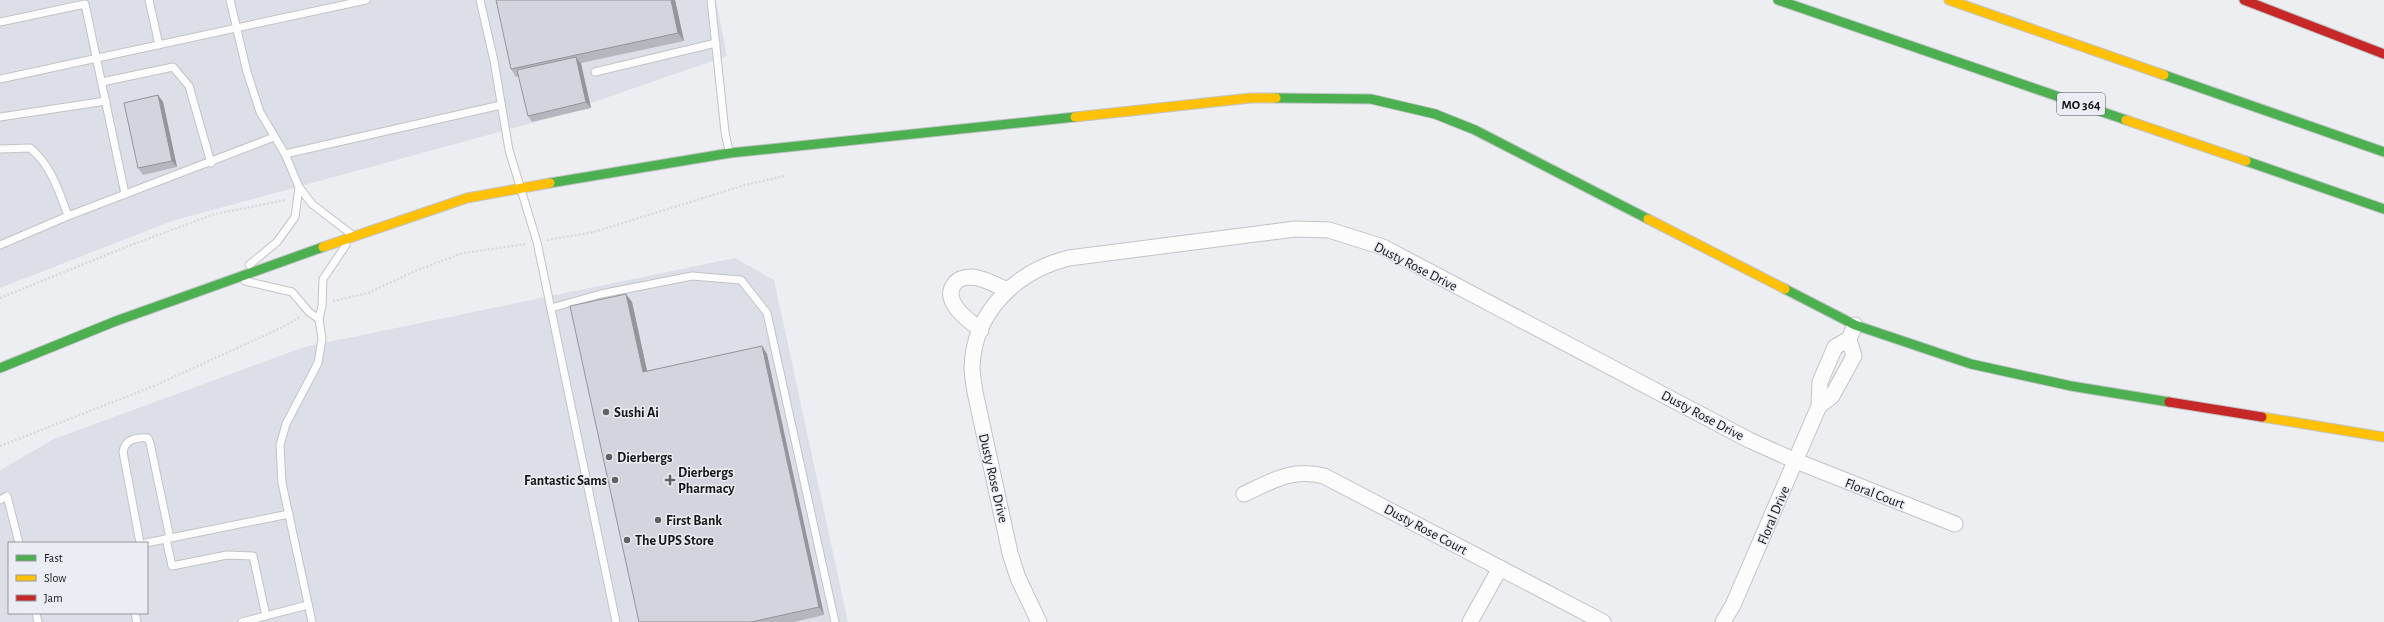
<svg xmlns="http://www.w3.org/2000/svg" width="2384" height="622" font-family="'Alegreya Sans',sans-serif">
	<rect width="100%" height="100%" fill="#edeef2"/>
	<g fill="#dddfe8" fill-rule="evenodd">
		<polygon points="0,0 716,0 727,56 536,122 172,221 0,288"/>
		<path d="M735,258L774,280L848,622H0V470L54,439L304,347ZM9,543H147V613H9Z"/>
	</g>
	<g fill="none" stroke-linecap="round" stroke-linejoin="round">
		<g stroke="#c2c3c6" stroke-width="9">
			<g id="lane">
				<polyline points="149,0 159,45"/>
				<polyline points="230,0 247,72 260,112 285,154 299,187 312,204 351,234"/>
				<polyline points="480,0 494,61 509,150 537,242 616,622"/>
				<polyline points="711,0 725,132 729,151"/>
				<polyline points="0,22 85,4 125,194"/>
				<polyline points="595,72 716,43"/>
				<polyline points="0,79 366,0"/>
				<polyline points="102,82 173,67 189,86 211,163"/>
				<polyline points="0,117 106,101"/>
				<path d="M0,149L30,148C51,165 59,191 68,216"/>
				<polyline points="285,154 501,105"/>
				<polyline points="0,245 68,216 274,137"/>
				<polyline points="249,265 277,242 295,217 299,187"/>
				<polyline points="245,281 292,292 309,312 319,319"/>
				<polyline points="551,308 601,294 692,276 741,280 767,313 835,622"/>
				<polyline points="0,500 7,496 19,543"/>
				<polyline points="166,539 172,566 227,555 253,556 266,616"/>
				<path d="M140,543L123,452C125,439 136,437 148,438L150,443L170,538"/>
				<polyline points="146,543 289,514"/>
				<polyline points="36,613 38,622"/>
				<polyline points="135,613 137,622"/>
				<polyline points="242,622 308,605"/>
				<polyline points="312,622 282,483 280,445 286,424 318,363 322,339 319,319 322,306 323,279 346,245"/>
			</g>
		</g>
		<g stroke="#c2c3c6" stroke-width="17">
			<g id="street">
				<path d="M981,330C969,321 940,301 955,283C959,278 965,277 972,277C984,278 996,285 1007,290"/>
				<polyline points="1819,406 1832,396 1854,356 1849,339"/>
				<path d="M1244,494C1272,481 1292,468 1324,476L1603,622"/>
				<path d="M1039,622L1018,578L1010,553L975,392C974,384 972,375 972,367C974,311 1017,271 1069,258L1295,229L1329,230L1383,247L1749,440L1796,461L1955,524"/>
				<polyline points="1470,622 1500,568"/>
				<polyline points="1723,622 1733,605 1819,406 1820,382 1835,347 1849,339 1855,325"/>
			</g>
		</g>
		<g stroke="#c2c3c6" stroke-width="11">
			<g id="fast">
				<polyline points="1778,0 2126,120"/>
				<polyline points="2164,75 2384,152"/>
				<polyline points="1276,98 1371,99 1435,114 1475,130 1648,219"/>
				<polyline points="2246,161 2384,209"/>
				<polyline points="550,183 730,153 1075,117"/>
				<polyline points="1785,289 1855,325 1971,364 2071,386 2169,402"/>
				<polyline points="0,368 116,321 323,247"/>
			</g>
		</g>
		<g stroke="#c2c3c6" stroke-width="11">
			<g id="slow">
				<polyline points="1949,0 2164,75"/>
				<polyline points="1075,117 1251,98 1276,98"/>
				<polyline points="2126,120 2246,161"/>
				<polyline points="1648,219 1785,289"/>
				<polyline points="323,247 467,198 550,183"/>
				<polyline points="2262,417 2384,437"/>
			</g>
		</g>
		<g stroke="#c2c3c6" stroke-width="11">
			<g id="jam">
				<polyline points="2244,0 2384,54"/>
				<polyline points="2169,402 2262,417"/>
			</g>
		</g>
		<g stroke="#d9dada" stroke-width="2.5" stroke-dasharray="2 2" stroke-linecap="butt">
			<polyline points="547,240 594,232 745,185 784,176"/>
			<polyline points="0,298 131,245 215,214 286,200"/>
			<polyline points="333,301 368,293 415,271 463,253 526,244"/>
			<polyline points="0,446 154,386 283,327 300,317"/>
		</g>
		<use href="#lane" stroke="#fcfcfd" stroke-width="7"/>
		<use href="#street" stroke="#fcfcfd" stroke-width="15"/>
		<use href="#fast" stroke="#4caf50" stroke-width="9"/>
		<use href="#slow" stroke="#ffc107" stroke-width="9"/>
		<use href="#jam" stroke="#c62828" stroke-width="9"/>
	</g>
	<g fill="#b5b6be">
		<polygon points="675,0 684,41 581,63 591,108 532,122 528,116 519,77 516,77 511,69"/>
		<polygon points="158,95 163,102 177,167 143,175 138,168"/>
		<polygon points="632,302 647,371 762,346 767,354 824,615 794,622 639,622"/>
	</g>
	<g fill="#94949b">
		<polygon points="671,0 675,0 684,41 678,33"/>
		<polygon points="576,57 581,64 591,108 586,102"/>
		<polygon points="158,95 163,102 177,167 172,161"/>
		<polygon points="626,294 632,302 649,380 643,372"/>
		<polygon points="762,346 767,354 824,615 819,607"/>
	</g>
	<g fill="#d3d4dd" stroke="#94949b">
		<polygon points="496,0 671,0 678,33 511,69"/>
		<polygon points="576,57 586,102 528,116 517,70"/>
		<polygon points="158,95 172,161 138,168 124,103"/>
		<polygon points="626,294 643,372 762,346 819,607 751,622 639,622 570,306"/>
	</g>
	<g fill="#616164" stroke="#ebedf4" stroke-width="1.5">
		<circle cx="606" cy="412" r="4"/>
		<circle cx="609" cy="457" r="4"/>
		<circle cx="615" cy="480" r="4"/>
		<path d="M668 474h4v4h4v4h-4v4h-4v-4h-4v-4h4z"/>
		<circle cx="658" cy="520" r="4"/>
		<circle cx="627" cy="540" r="4"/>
	</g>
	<g text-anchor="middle" stroke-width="3" stroke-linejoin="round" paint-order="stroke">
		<rect fill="#ebedf4" stroke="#55565a" stroke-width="1" x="2057" y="93" width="48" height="22" rx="3"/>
		<g font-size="13" font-weight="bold" fill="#151518">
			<text x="2081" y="109">MO 364</text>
		</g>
		<g font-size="14" fill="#151518" stroke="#ebedf4">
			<text transform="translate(1416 266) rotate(27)" y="5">Dusty Rose Drive</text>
			<text transform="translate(1703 415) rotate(28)" y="5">Dusty Rose Drive</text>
			<text transform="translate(994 478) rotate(77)" y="5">Dusty Rose Drive</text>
			<text transform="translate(1875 493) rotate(21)" y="5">Floral Court</text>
			<text transform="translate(1773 515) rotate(-67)" y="5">Floral Drive</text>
			<text transform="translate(1426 529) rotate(28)" y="5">Dusty Rose Court</text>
		</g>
		<g font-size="14" font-weight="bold" fill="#151518" stroke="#ebedf4" text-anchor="start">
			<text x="614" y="417">Sushi Ai</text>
			<text x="617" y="462">Dierbergs</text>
			<text x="678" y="477">Dierbergs<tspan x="678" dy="16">Pharmacy</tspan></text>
			<text x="607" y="485" text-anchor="end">Fantastic Sams</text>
			<text x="666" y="525">First Bank</text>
			<text x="635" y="545">The UPS Store</text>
		</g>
	</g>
	<rect x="8" y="542" width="140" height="72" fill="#ebedf4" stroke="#95979c"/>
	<rect x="16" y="555" width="20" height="6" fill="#4caf50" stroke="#95979c"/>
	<text x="44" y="562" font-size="12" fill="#151518">Fast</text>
	<rect x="16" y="575" width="20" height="6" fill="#ffc107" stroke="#95979c"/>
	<text x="44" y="582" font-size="12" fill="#151518">Slow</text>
	<rect x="16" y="595" width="20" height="6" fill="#c62828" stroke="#95979c"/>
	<text x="44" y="602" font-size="12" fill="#151518">Jam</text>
</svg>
